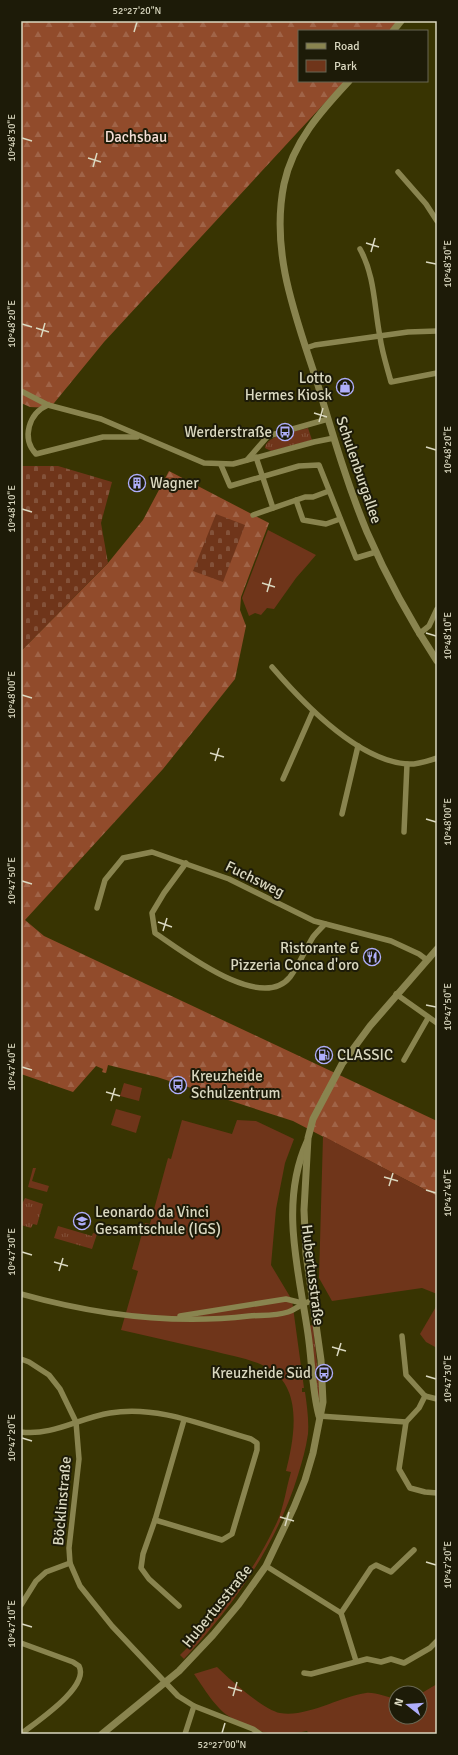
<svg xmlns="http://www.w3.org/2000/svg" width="458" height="1755" font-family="Signika,sans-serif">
	<defs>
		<pattern id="grass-tufts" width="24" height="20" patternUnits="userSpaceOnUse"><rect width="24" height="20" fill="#6f351a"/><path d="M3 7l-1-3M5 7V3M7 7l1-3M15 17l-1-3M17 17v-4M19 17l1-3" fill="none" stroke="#83523a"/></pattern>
		<pattern id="forest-firs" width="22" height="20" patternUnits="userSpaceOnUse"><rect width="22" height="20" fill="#914b2b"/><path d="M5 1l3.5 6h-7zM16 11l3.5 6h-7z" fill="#a06448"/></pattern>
		<pattern id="cemetery-stones" width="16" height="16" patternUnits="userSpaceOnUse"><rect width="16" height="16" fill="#6f351a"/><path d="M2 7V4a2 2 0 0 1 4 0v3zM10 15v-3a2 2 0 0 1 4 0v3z" fill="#83523a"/></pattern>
	</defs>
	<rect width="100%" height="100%" fill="#383402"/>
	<g fill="url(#grass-tufts)">
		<path d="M308,428L312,440L271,451L265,448C266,435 297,431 308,428Z"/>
		<polygon points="25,1198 43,1204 37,1225 33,1224 31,1228 21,1225 21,1206"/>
		<polygon points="58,1226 92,1236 93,1233 97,1234 92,1249 54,1238"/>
		<polygon points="313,1325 321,1400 318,1400 308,1326"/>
	</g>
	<g fill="url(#forest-firs)">
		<polygon points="21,21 400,21 391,31 299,31 299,81 345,81 104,342 50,408 30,407 21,403"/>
		<polygon points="169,471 269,523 241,597 240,610 246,626 235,679 163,769 25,920 44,936 437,1121 437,1196 293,1121 157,1077 108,1065 106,1073 102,1072 103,1069 96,1066 73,1092 21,1074 21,651 108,563 143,520"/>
	</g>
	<g fill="url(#cemetery-stones)">
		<polygon points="21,466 58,466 112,482 101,523 108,563 21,651"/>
		<polygon points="216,514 245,525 223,582 193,571"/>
	</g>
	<g fill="#6f351a">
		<polygon points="268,530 316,555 296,578 274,609 267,608 261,615 255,613 249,616 242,598"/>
		<polygon points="124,1083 142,1088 139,1101 120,1096"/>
		<polygon points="116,1109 141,1116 136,1133 111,1125"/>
		<path d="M182,1120L232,1134L237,1120L256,1121L294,1139L285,1163L276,1209L271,1265L292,1300L304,1388H302V1392H305C307,1406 309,1420 308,1434C306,1448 302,1462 298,1475C276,1546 234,1605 184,1659L180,1655C219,1617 254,1572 277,1522C284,1507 286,1488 291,1472L286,1471C294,1439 304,1388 268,1368C252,1359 232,1356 213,1351C182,1344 152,1337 121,1330L138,1271L132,1269L145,1223L150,1224L168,1158L171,1159Z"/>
		<polygon points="323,1136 437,1196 437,1294 422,1288 332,1301 319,1278"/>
		<polygon points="33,1168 36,1168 32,1181 49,1186 47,1192 28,1187"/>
		<polygon points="437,1305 437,1348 426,1342 420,1334"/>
		<path d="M217,1667C229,1679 264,1710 280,1713C306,1718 341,1696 366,1693C375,1692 387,1697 396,1699V1717H420V1694L437,1684V1734H309L307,1731C279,1737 254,1734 230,1717C216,1709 203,1687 194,1674Z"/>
	</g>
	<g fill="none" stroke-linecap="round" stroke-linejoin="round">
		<g stroke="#89844f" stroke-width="5.5">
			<polyline points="398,172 426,204 437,221"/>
			<path d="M360,249C375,276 374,306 380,337C382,352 387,367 391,382L437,373"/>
			<polyline points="306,348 315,345 408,332 437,331"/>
			<polyline points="21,391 48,405 101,419 204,463 233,464 314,442 334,438"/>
			<path d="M48,405C29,413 21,438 36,454L103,437H137"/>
			<polyline points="256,457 273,508"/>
			<polyline points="247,460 268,436 328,419"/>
			<polyline points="221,465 230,486 299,466 319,465 356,558 376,552"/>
			<polyline points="296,500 303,520 326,524 340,519"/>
			<polyline points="253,515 305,497 313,497 329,491"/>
			<polyline points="419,634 429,626 437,609"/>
			<path d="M272,667C302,702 357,760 407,764C417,765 427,761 437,758"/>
			<polyline points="283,779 313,711"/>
			<polyline points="342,814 358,746"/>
			<polyline points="404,832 407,764"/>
			<path d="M186,863L164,893L152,913L155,933C182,951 261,1013 290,977C299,965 305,950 313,937C316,933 321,928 325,924"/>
			<polyline points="97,908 105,880 123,858 152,852 229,879 314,921 391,941 419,954 427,960"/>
			<polyline points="396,994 437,1023"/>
			<polyline points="404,1060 428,1018"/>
			<path d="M21,1294C96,1315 171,1325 249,1316C261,1315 276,1316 288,1312C297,1309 301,1303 312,1301"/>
			<polyline points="180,1316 286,1299 302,1303"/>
			<polyline points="402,1336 406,1375 425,1396"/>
			<polyline points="21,1359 29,1362 49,1375 60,1389 76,1422 79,1459 69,1548 70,1563 80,1586 112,1626 178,1696 194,1706 253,1729 260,1734"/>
			<polyline points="425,1396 437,1399"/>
			<polyline points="319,1416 406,1422 419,1408 425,1396"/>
			<polyline points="406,1422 399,1469 410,1488 425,1492 437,1493"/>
			<path d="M21,1432C53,1436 79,1418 110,1413C158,1405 205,1426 251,1439L257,1443V1450L232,1534L222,1540L155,1520L143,1554L141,1568L149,1579L179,1606"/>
			<polyline points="155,1520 184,1420"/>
			<polyline points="266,1566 341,1613 356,1661"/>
			<polyline points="21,1605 36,1581 46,1572 70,1563"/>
			<polyline points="341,1613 371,1568 376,1565 391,1572 414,1550"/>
			<path d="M21,1643L73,1662L79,1666C90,1687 36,1722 21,1734"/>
			<polyline points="304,1673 311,1674 367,1659 381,1662 391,1659 404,1663 430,1648 437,1641"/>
			<polyline points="185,1734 194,1706"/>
		</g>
		<g stroke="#89844f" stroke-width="7">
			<polyline points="393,31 401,21"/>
			<path d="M349,81C321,111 293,142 284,184C270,253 296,317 317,382C332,432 347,484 367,532C387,578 410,620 437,661"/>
			<path d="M307,1142C279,1204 299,1271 308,1334C312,1361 312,1390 319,1416"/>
			<polyline points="102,1734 179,1671 213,1635 239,1604 266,1566 294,1507 305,1480 313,1453 323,1402 321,1360 306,1254 304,1210 308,1138 313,1119 342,1064 370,1026 437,949"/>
		</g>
	</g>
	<path fill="none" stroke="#dad8c0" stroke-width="1.5" d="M134,32L137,22M22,138L32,141M88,158L101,162M93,167L97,153M366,243L379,247M371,252L375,238M426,262L436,264M22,324L32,327M36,328L49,332M41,337L45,323M314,413L327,417M319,422L323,408M426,447L436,450M22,509L32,512M262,583L275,587M267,592L271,578M426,633L436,636M22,695L32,698M210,753L224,757M215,761L219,748M426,819L436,822M22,881L32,884M158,922L172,927M163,931L167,918M426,1005L436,1007M22,1067L32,1070M106,1092L120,1096M111,1101L115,1088M384,1177L398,1181M389,1186L393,1173M426,1190L436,1193M22,1252L32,1255M54,1262L68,1266M59,1271L63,1258M332,1347L346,1351M337,1356L341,1343M426,1376L436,1379M22,1438L32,1441M280,1517L294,1521M285,1526L289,1512M426,1562L436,1565M22,1624L32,1627M228,1687L242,1691M233,1696L237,1682M222,1733L225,1723"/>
	<defs>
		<g id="shop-ring" transform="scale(0.9)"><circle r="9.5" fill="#1d1b08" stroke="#afaefa" stroke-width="1.5"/><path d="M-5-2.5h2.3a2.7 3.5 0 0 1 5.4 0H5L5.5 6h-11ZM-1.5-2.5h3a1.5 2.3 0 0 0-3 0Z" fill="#afaefa"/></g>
		<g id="bus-ring" transform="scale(0.9)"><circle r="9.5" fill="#1d1b08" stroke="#afaefa" stroke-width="1.5"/><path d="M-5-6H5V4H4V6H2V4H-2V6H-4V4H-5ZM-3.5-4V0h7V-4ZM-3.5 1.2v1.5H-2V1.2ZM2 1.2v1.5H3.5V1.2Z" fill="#afaefa"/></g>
		<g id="building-ring" transform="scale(0.9)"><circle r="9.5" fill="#1d1b08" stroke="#afaefa" stroke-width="1.5"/><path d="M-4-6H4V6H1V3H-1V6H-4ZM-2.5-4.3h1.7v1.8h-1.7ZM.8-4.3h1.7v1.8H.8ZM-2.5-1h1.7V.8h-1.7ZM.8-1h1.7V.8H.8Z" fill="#afaefa"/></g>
		<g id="restaurant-ring" transform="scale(0.9)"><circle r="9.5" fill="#1d1b08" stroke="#afaefa" stroke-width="1.5"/><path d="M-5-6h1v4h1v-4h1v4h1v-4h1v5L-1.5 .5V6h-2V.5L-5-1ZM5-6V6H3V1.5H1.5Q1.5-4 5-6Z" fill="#afaefa"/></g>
		<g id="fuel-ring" transform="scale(0.9)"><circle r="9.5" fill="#1d1b08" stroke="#afaefa" stroke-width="1.5"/><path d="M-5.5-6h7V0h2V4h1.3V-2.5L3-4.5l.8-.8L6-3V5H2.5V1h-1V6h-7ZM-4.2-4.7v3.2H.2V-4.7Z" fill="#afaefa"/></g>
		<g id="school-ring" transform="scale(0.9)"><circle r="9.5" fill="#1d1b08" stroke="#afaefa" stroke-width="1.5"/><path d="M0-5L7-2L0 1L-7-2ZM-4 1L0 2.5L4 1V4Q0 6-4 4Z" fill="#afaefa"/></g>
	</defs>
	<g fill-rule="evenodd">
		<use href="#shop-ring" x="345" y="387"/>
		<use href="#bus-ring" x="285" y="432"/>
		<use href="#building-ring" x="137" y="483"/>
		<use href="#restaurant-ring" x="372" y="957"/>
		<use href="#fuel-ring" x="324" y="1055"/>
		<use href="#bus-ring" x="178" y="1085"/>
		<use href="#school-ring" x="82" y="1221"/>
		<use href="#bus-ring" x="324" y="1373"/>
	</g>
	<g text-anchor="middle" stroke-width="4" stroke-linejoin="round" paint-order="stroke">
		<g font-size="15" fill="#f4ded5" stroke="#1d1b08">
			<text x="136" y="142">Dachsbau</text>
		</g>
		<g font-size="15" fill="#dad8c0" stroke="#1d1b08" text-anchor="end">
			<text x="332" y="383">Lotto<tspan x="332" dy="17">Hermes Kiosk</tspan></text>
			<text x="272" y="437">Werderstraße</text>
			<text x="150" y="488" text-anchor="start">Wagner</text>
			<text x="359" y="953">Ristorante &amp;<tspan x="359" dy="17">Pizzeria Conca d'oro</tspan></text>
			<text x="337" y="1060" text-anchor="start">CLASSIC</text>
			<text x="191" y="1081" text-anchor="start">Kreuzheide<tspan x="191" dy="17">Schulzentrum</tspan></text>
			<text x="95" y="1217" text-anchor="start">Leonardo da Vinci<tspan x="95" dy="17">Gesamtschule (IGS)</tspan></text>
			<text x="311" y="1378">Kreuzheide Süd</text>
		</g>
		<g font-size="15" fill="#dad8c0" stroke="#1d1b08">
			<text transform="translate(359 470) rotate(71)" y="5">Schulenburgallee</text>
			<text transform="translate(255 879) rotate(26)" y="5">Fuchsweg</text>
			<text transform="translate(313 1275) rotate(83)" y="5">Hubertusstraße</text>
			<text transform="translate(62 1501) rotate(-85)" y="5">Böcklinstraße</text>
			<text transform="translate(217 1606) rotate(-51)" y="5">Hubertusstraße</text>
		</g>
	</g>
	<rect width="458" height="1755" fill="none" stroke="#1d1b08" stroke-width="44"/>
	<rect x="298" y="30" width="130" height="52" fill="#1d1b08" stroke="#696752"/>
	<rect x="306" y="43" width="20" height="6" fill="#89844f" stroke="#696752"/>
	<text x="334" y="50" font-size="12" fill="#dad8c0">Road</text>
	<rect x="306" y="60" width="20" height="12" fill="#6f351a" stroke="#696752"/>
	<text x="334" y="70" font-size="12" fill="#dad8c0">Park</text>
	<g transform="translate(408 1705) rotate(287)"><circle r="19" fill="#1d1b08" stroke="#696752"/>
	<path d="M0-3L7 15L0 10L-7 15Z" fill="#afaefa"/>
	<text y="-6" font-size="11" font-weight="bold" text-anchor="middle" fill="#dad8c0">N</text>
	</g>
	<rect x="22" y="22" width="414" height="1711" fill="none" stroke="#dad8c0" stroke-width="1.5"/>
	<g font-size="10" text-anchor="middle" fill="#dad8c0">
		<text x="137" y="14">52°27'20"N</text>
		<text transform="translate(11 138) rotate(-90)" y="4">10°48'30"E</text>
		<text transform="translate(447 264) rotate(-90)" y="4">10°48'30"E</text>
		<text transform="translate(11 324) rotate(-90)" y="4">10°48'20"E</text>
		<text transform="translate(447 450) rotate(-90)" y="4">10°48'20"E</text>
		<text transform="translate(11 509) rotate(-90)" y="4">10°48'10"E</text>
		<text transform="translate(447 636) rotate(-90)" y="4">10°48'10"E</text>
		<text transform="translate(11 695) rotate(-90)" y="4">10°48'00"E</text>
		<text transform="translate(447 822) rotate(-90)" y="4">10°48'00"E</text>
		<text transform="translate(11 881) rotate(-90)" y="4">10°47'50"E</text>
		<text transform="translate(447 1007) rotate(-90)" y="4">10°47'50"E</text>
		<text transform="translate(11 1067) rotate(-90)" y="4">10°47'40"E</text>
		<text transform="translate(447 1193) rotate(-90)" y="4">10°47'40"E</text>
		<text transform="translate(11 1252) rotate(-90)" y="4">10°47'30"E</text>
		<text transform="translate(447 1379) rotate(-90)" y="4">10°47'30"E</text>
		<text transform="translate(11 1438) rotate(-90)" y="4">10°47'20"E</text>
		<text transform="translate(447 1565) rotate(-90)" y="4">10°47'20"E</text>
		<text transform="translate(11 1624) rotate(-90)" y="4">10°47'10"E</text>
		<text x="222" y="1748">52°27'00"N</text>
	</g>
</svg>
